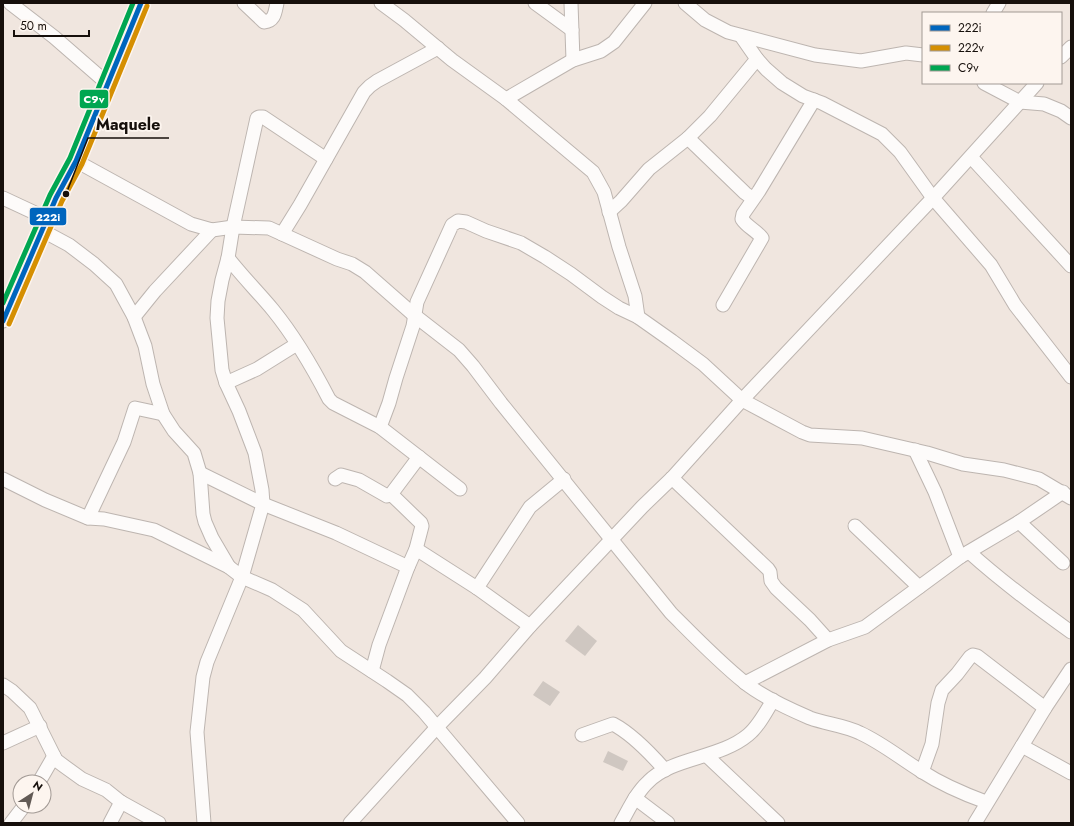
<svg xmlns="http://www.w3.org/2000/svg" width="1074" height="826" font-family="Jost,sans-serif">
	<rect width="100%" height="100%" fill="#f0e6df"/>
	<g fill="#cfc7c1">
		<polygon points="578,625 597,641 585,656 565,641"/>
		<polygon points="543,681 560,692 550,706 533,695"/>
		<polygon points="608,751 628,761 623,771 603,762"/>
	</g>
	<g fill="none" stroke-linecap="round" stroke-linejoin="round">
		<g stroke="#bdb5b0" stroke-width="15">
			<g id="minor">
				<polyline points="10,3 54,37 108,84"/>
				<path d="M244,3L264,22C275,21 275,12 277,3"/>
				<polyline points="381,3 404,20 452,60 506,99 593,172 604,192 619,247 635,296 638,317"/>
				<polyline points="535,3 572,30"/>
				<polyline points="571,3 573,60"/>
				<polyline points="685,3 705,20 728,32 815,55 861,61 906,53 923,55"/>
				<polyline points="993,13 999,3"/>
				<polyline points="1061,57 1071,47"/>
				<polyline points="757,59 766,69 782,83 803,96 822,103 882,134 900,152 933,198 991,265 1015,305 1071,377"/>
				<polyline points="984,83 1020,102 1044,104 1061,111 1071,118"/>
				<polyline points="506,99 573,60 601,51 614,42 645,3"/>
				<polyline points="688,138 745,193 752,198"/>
				<polyline points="971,157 1071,266"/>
				<path d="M76,161L191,224L212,230L233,227L269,228L337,259L352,264L365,272L414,315L459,350L473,366L501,403L671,613C695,637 718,661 744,682C762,697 789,709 810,718C826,724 844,725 860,733C882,743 900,758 921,771C941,784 964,794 986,802"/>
				<polyline points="3,198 48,219"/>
				<polyline points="609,212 621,201 649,169 688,138 710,116 757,59 741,36"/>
				<polyline points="43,231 69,245 94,264 116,284 134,317 145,346 153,384 163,414 174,431 194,453 200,473 203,514 205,522 212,538 229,567"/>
				<polyline points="282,234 300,205 364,92 370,86 377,81 438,48"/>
				<path d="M228,258C242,276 258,292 273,310C295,337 313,368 329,399L333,403L380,427L460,489"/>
				<path d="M723,305L762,238C756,230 747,227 742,219L743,214L759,191L814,100"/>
				<polyline points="134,317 155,291 212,230"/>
				<polyline points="3,321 56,198 76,161 141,3"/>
				<polyline points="226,383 257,369 297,344"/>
				<polyline points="380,427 389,403 396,378 413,326 417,302 452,225 458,221 466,222 486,231 521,243 545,257 571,274 602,297 619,308 638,317 672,341 703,364 742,400 802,432 810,435 862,438 927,453 963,464 1004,470 1039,479 1071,498"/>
				<polyline points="915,450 935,492 960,557"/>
				<polyline points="200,473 263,504 336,533 408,567"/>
				<polyline points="672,478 768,569 770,572 771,581 776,588 810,620 828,640"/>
				<polyline points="3,479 45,500 88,518 104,519 154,530 229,567 242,577 272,590 303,610 341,651 387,681 407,695 424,712 518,823"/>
				<polyline points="335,479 341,475 359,480 387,496 392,495"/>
				<polyline points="392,495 392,493 419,457"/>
				<polyline points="88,518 124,442 135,408 163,414"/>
				<polyline points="1019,522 1063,563"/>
				<polyline points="855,526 919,587"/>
				<polyline points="416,549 477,588 530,626"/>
				<path d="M969,552C1001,581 1036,607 1071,632"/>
				<polyline points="477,588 530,507 564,479"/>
				<polyline points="372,671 379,645 408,567 416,549 422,526 421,523 392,495"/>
				<polyline points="745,683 828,640 865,627 960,557 1019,522 1063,492"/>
				<polyline points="3,685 12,691 30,708 56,760 64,766 82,779 106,790 121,802 159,823"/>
				<path d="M582,735L613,724C632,734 651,754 665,770"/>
				<polyline points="3,743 40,726"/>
				<polyline points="1022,746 1071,773"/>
				<polyline points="707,756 778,823"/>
				<polyline points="922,772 932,744 938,703 942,690 957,674 970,657 973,655 977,656 1045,708"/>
				<polyline points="39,782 54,756"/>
				<polyline points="635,798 668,823"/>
				<polyline points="11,823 24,806"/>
				<polyline points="110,823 121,802"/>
				<polyline points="204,823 197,732 203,677 207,662 242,577 263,504 262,490 255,453 239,411 226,383 222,370 217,318 218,301 222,280 228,258 233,227 257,118 259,117 263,117 326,159"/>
				<polyline points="350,823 437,727 485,678 530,626 642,507 672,478 742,400 933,198 1037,83"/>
				<path d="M621,823C629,809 636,793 648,782C672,757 719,759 748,735C758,727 766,712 773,700"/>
				<polyline points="975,823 1045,708 1071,669"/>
			</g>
		</g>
		<use href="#minor" stroke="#fdfbfa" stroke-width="13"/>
		<g stroke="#fdf5ef" stroke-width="8">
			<polyline id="bus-1" points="3,321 56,198 76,161 141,3"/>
		</g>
		<g stroke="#fdf5ef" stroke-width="8">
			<polyline id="bus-2" points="9,324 62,201 82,164 147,6"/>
		</g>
		<g stroke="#fdf5ef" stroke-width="8">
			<polyline id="bus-3" points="3,303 50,195 70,158 133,3"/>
		</g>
		<use href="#bus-1" stroke="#0065bd" stroke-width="5"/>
		<use href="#bus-2" stroke="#d58f02" stroke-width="5"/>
		<use href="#bus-3" stroke="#00a651" stroke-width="5"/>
	</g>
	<path fill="none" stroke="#160f0b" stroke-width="1.5" d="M66 194L88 138H169"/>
	<circle fill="#160f0b" stroke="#fdf5ef" stroke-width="1.5" cx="66" cy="194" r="4"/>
	<g font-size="16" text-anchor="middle" font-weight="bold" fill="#160f0b" stroke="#fdf5ef" stroke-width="3.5" stroke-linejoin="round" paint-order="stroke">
		<text x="128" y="130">Maquele</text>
	</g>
	<g stroke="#fdf5ef" stroke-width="1.5">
		<rect x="79" y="89" width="30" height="20" rx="4" fill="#00a651"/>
		<rect x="29" y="207" width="38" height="19" rx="4" fill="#0065bd"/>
	</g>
	<g font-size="11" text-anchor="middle" font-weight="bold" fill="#fff">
		<text x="94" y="103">C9v</text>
		<text x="48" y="221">222i</text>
	</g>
	<rect width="1074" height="826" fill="none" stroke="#160f0b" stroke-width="8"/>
	<rect x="922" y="12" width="140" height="72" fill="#fdf5ef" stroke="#a19994"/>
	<rect x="930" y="25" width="20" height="6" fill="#0065bd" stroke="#a19994"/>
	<text x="958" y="32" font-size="12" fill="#160f0b">222i</text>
	<rect x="930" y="45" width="20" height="6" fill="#d58f02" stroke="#a19994"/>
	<text x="958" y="52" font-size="12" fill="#160f0b">222v</text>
	<rect x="930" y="65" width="20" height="6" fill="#00a651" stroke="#a19994"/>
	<text x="958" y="72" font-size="12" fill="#160f0b">C9v</text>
	<g transform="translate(32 794) rotate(36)"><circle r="19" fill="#fdf5ef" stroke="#a19994"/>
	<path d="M0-3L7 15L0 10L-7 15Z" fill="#625a55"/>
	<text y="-6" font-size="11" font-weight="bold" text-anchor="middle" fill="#160f0b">N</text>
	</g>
	<path d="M14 30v6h75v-6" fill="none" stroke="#160f0b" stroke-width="2"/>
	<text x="20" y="30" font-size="12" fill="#160f0b" stroke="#fdf5ef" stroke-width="3" paint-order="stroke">50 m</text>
</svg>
